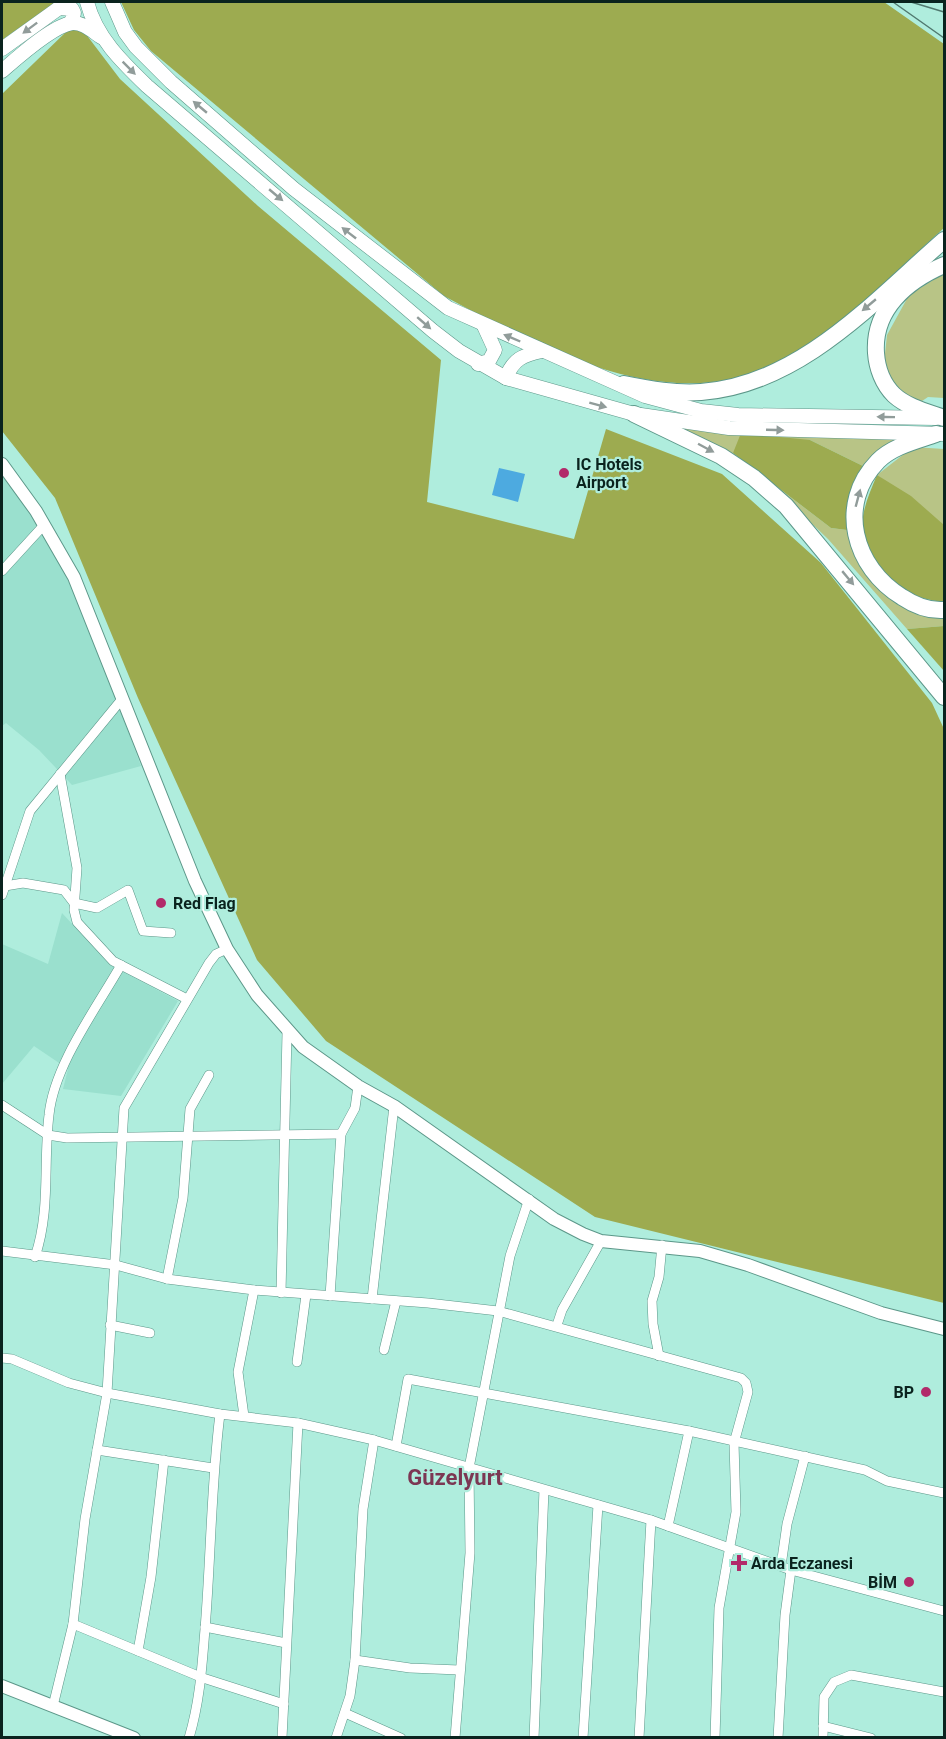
<svg xmlns="http://www.w3.org/2000/svg" width="946" height="1739" font-family="Roboto,sans-serif">
	<rect width="100%" height="100%" fill="#afeddd"/>
	<g fill="#9ae0ce">
		<polygon points="2,472 20,497 54,553 82,608 141,766 72,785 39,750 6,723 2,726"/>
		<polygon points="62,913 110,965 178,1001 121,1096 63,1089 68,1069 34,1046 2,1084 2,944 48,964"/>
	</g>
	<g fill="#b8c486">
		<polygon points="944,273 944,398 928,397 919,403 893,386 884,363 887,335 909,295"/>
		<polygon points="678,428 741,433 909,438 892,446 863,466 810,440 733,453 831,528 847,530 857,555 944,615 944,626 907,629 828,539 785,498"/>
		<polygon points="913,447 944,449 944,526 877,475"/>
	</g>
	<g fill="#9dab50">
		<polygon points="2,2 56,2 2,40"/>
		<path d="M121,2H884L944,44V228C893,274 843,327 782,360C671,421 543,349 444,296L151,51L134,30Z"/>
		<polygon points="82,29 120,79 258,206 441,360 427,502 574,539 606,429 722,474 821,563 932,703 944,729 944,1303 595,1217 326,1041 257,960 138,698 55,498 2,431 2,94 67,31"/>
		<polygon points="741,433 810,440 863,466 855,488 847,530 831,528 733,453"/>
		<path d="M877,475L911,496L944,525V602C911,599 887,584 872,554C868,546 862,536 862,528C862,509 870,492 877,475Z"/>
		<polygon points="944,626 944,671 907,629"/>
	</g>
	<polygon fill="#4daae0" points="499,468 525,474 518,502 492,495"/>
	<g fill="none" stroke-linecap="round" stroke-linejoin="round">
		<g stroke="#5c9789" stroke-width="10">
			<g id="street">
				<polyline points="2,571 44,525"/>
				<polyline points="60,774 77,868 74,910 77,922 113,961 187,999"/>
				<polyline points="5,886 23,883 64,890 74,903 97,908 128,890 143,931 171,933"/>
				<polyline points="2,895 30,811 122,699"/>
				<polyline points="2,1105 48,1135 67,1138 341,1134"/>
				<polyline points="2,1251 116,1265 167,1279 254,1290 428,1303 498,1311 741,1378 746,1383 748,1392 734,1443 736,1512 719,1608 715,1738"/>
				<path d="M35,1257C51,1209 43,1164 49,1115C54,1065 96,1009 121,965"/>
				<polyline points="167,1279 183,1198 190,1109 209,1075"/>
				<polyline points="281,1293 287,1033"/>
				<polyline points="330,1296 341,1134 355,1108 358,1086"/>
				<polyline points="372,1299 394,1106"/>
				<polyline points="110,1325 150,1333"/>
				<polyline points="557,1325 562,1310 601,1241"/>
				<polyline points="384,1350 396,1301"/>
				<polyline points="659,1356 653,1324 652,1301 659,1277 662,1245"/>
				<polyline points="2,1358 12,1359 69,1383 107,1393 220,1414 298,1423 374,1440 651,1520 791,1570 944,1611"/>
				<polyline points="297,1362 306,1295"/>
				<polyline points="244,1416 238,1372 254,1290"/>
				<polyline points="396,1446 408,1379 689,1431 865,1470 887,1481 944,1493"/>
				<polyline points="97,1450 213,1468"/>
				<polyline points="668,1526 689,1431"/>
				<polyline points="781,1566 787,1524 805,1456"/>
				<polyline points="73,1624 203,1678 284,1704"/>
				<polyline points="205,1627 286,1643"/>
				<polyline points="138,1651 151,1577 164,1460"/>
				<polyline points="355,1660 410,1668 459,1670"/>
				<polyline points="53,1706 73,1624 85,1519 107,1393 124,1108 209,963 216,954 227,949"/>
				<polyline points="345,1713 401,1738"/>
				<polyline points="823,1726 871,1738"/>
				<path d="M189,1738C200,1701 202,1666 205,1629C211,1557 211,1485 220,1414"/>
				<polyline points="282,1738 298,1423"/>
				<polyline points="336,1738 350,1696 355,1660 363,1509 374,1440"/>
				<polyline points="455,1738 470,1553 469,1468 510,1256 529,1199"/>
				<polyline points="534,1738 544,1490"/>
				<polyline points="583,1738 598,1505"/>
				<polyline points="639,1738 651,1520"/>
				<polyline points="778,1738 785,1615 791,1570"/>
				<polyline points="823,1738 824,1697 834,1682 851,1675 944,1692"/>
			</g>
		</g>
		<g stroke="#5c9789" stroke-width="14">
			<g id="secondary">
				<polyline points="2,464 36,511 74,577 195,881 227,949 257,995 303,1047 358,1086 394,1106 554,1219 583,1234 601,1241 700,1251 748,1265 881,1313 944,1329"/>
				<polyline points="2,1686 134,1738"/>
			</g>
		</g>
		<g stroke="#5c9789" stroke-width="15">
			<g id="primary">
				<path d="M87,2C96,37 122,62 147,86L433,331L459,351L506,378L634,414L729,428L944,434"/>
				<polyline points="112,2 125,32 136,47 171,82 294,189 448,308 645,396 701,411 738,415 936,418"/>
				<polyline points="59,8 72,9 74,13 71,23"/>
				<polyline points="2,49 59,8 64,2"/>
				<path d="M2,71C17,58 52,26 72,23C83,22 92,31 101,37"/>
				<polyline points="478,364 489,361 495,350 484,326"/>
				<path d="M506,378C513,359 523,355 542,351"/>
			</g>
		</g>
		<g stroke="#5c9789" stroke-width="18">
			<g id="highway">
				<path d="M624,384C649,389 676,394 701,392C800,385 874,301 944,240"/>
				<polyline points="634,414 721,456 754,478 786,506 944,697"/>
				<path d="M944,418C927,412 907,407 894,395C883,384 877,368 876,353C873,309 907,281 944,265"/>
				<path d="M936,434C916,441 893,446 878,461C836,504 854,568 902,597C914,605 929,611 944,610"/>
			</g>
		</g>
		<use href="#street" stroke="#fff" stroke-width="9"/>
		<use href="#secondary" stroke="#fff" stroke-width="12"/>
		<use href="#primary" stroke="#fff" stroke-width="14"/>
		<use href="#highway" stroke="#fff" stroke-width="16"/>
		<g stroke="#50796f" stroke-width="1.5">
			<polyline points="893,2 944,38"/>
			<polyline points="911,2 944,12"/>
		</g>
	</g>
	<defs><path id="oneway-solid" d="M-6-.8H1V-3.2L6.5 0L1 3.2V.8H-6Z" transform="scale(1.5)"/></defs>
	<g fill="#919c9a">
		<use href="#oneway-solid" transform="translate(30 28) rotate(143)"/>
		<use href="#oneway-solid" transform="translate(129 68) rotate(45)"/>
		<use href="#oneway-solid" transform="translate(200 107) rotate(-140)"/>
		<use href="#oneway-solid" transform="translate(276 195) rotate(40)"/>
		<use href="#oneway-solid" transform="translate(349 233) rotate(-142)"/>
		<use href="#oneway-solid" transform="translate(869 305) rotate(140)"/>
		<use href="#oneway-solid" transform="translate(424 323) rotate(41)"/>
		<use href="#oneway-solid" transform="translate(512 338) rotate(-157)"/>
		<use href="#oneway-solid" transform="translate(598 405) rotate(15)"/>
		<use href="#oneway-solid" transform="translate(886 417) rotate(-179)"/>
		<use href="#oneway-solid" transform="translate(775 430) rotate(2)"/>
		<use href="#oneway-solid" transform="translate(706 448) rotate(28)"/>
		<use href="#oneway-solid" transform="translate(858 498) rotate(-75)"/>
		<use href="#oneway-solid" transform="translate(848 578) rotate(50)"/>
	</g>
	<g fill="#b22a6a" stroke="#afeddd" stroke-width="2">
		<circle cx="564" cy="473" r="6"/>
		<circle cx="161" cy="903" r="6"/>
		<circle cx="926" cy="1392" r="6"/>
		<path d="M736 1554h6v6h6v6h-6v6h-6v-6h-6v-6h6z"/>
		<circle cx="909" cy="1582" r="6"/>
	</g>
	<g text-anchor="middle" stroke-width="4.5" stroke-linejoin="round" paint-order="stroke">
		<g font-size="16" font-weight="bold" fill="#0a231e" stroke="#afeddd" text-anchor="start">
			<text x="576" y="470">IC Hotels<tspan x="576" dy="18">Airport</tspan></text>
			<text x="173" y="909">Red Flag</text>
			<text x="914" y="1398" text-anchor="end">BP</text>
			<text x="751" y="1569">Arda Eczanesi</text>
			<text x="897" y="1588" text-anchor="end">BİM</text>
		</g>
		<g font-size="22" font-weight="bold" fill="#7c3753" stroke="#afeddd">
			<text x="455" y="1485">Güzelyurt</text>
		</g>
	</g>
	<rect width="946" height="1739" fill="none" stroke="#0a231e" stroke-width="6"/>
</svg>
